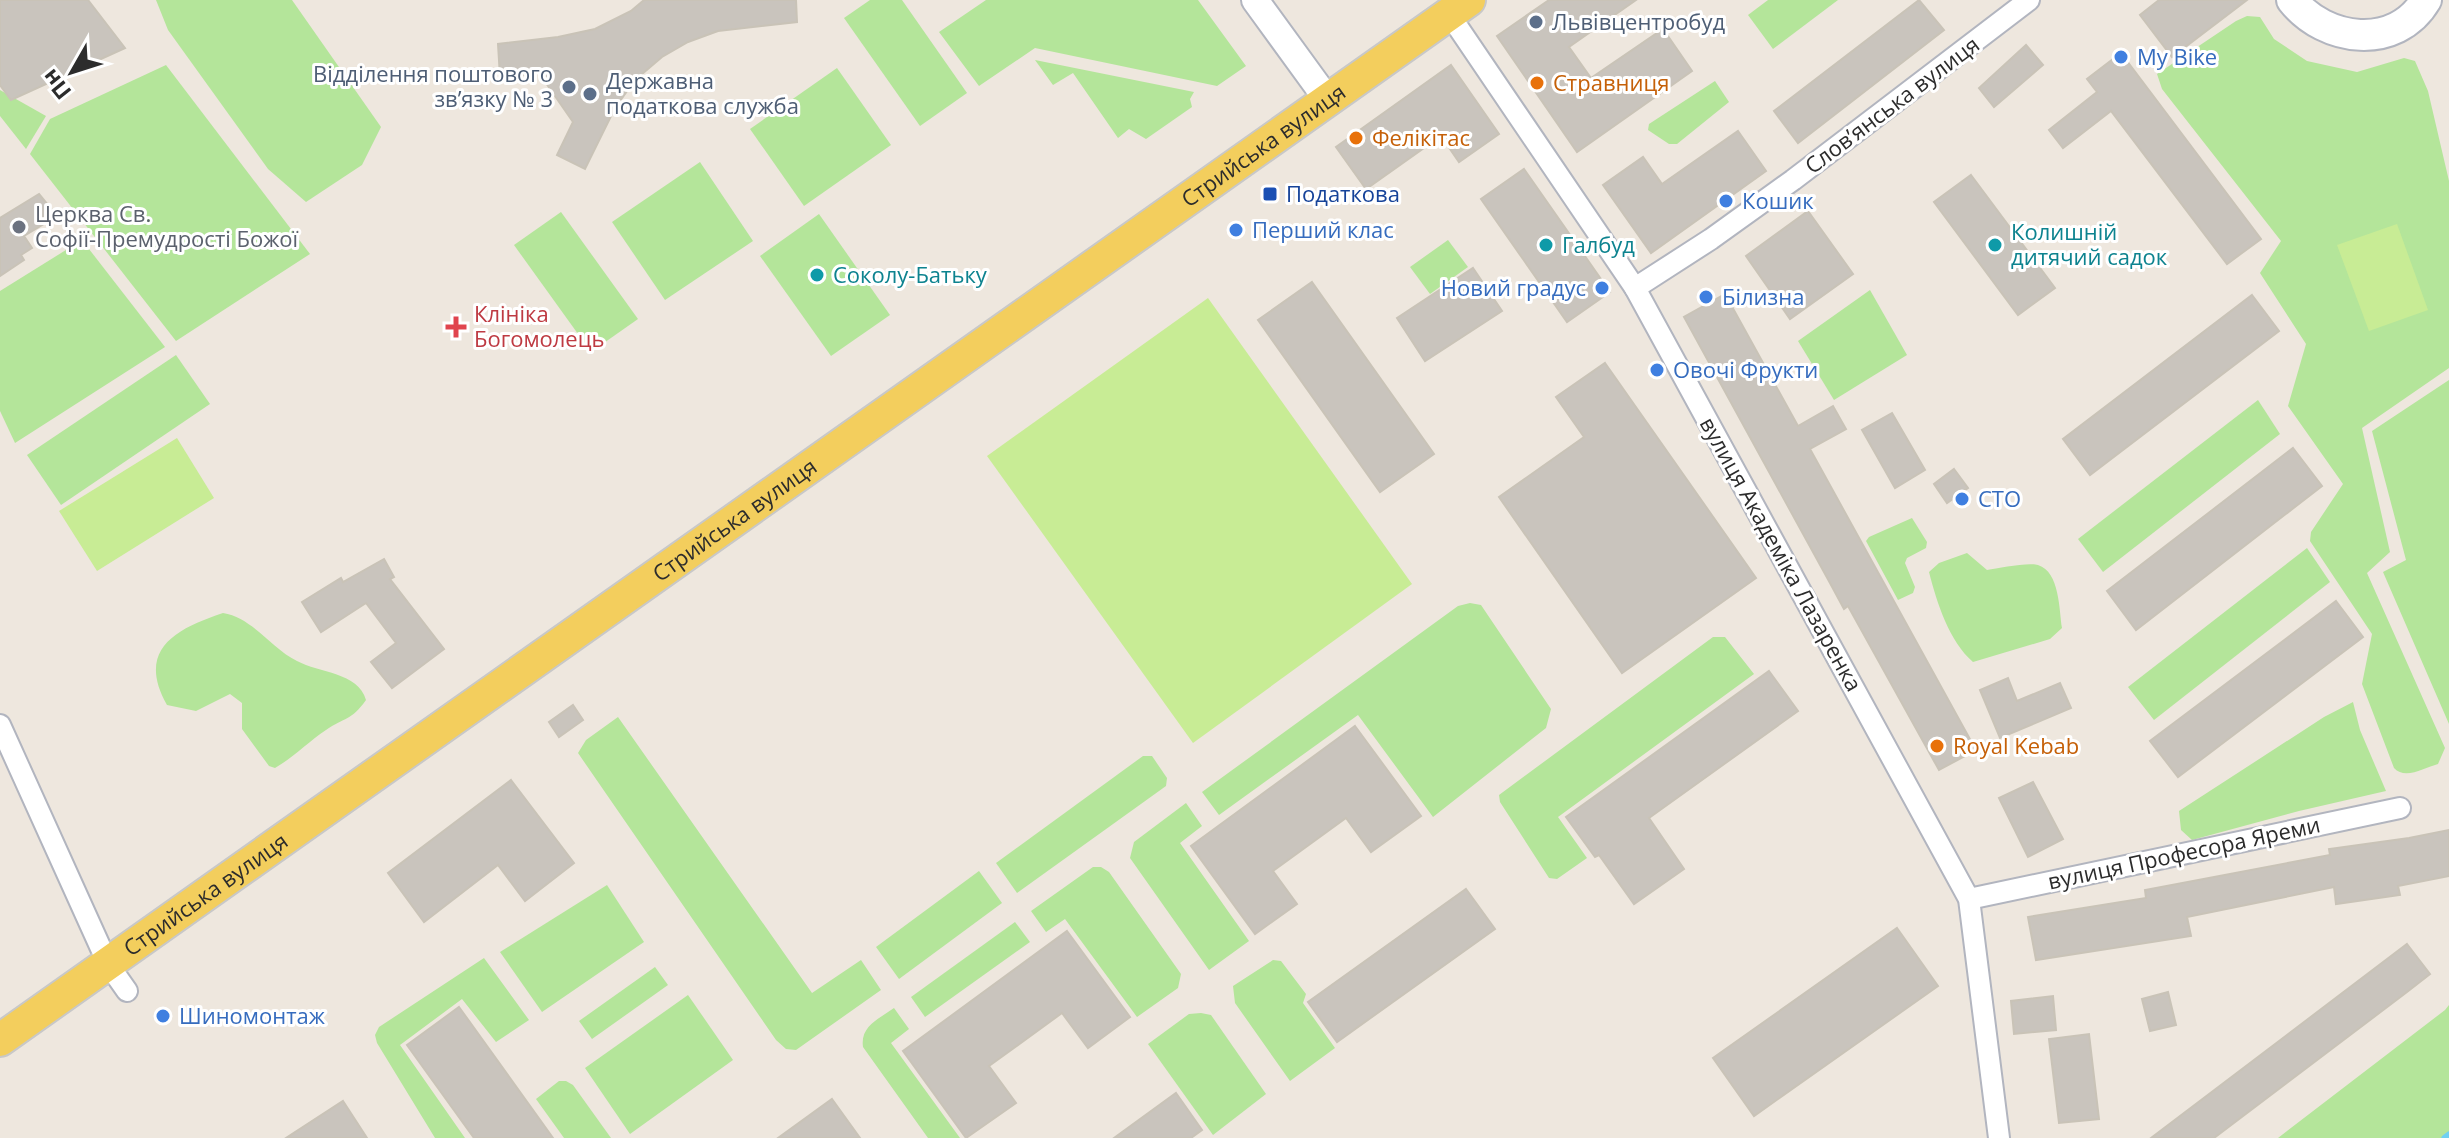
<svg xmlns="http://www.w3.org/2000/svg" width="2449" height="1138" font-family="'Open Sans',sans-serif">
	<rect width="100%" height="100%" fill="#eee7de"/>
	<g fill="#b4e59a">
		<polygon points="156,0 292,0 381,127 362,165 306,202 268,169 168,30"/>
		<polygon points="870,0 902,0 967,93 920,126 844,18"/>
		<polygon points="986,0 1198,0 1246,66 1217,86 1035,48 979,86 939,32"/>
		<polygon points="1768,0 1838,0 1773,49 1748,15"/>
		<path d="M2247,16L2260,17L2274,39L2307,61L2357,72L2404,58L2415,61L2428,91L2449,181V368L2362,428L2390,552L2367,573L2445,748L2438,764C2424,768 2405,780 2394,768L2362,684L2372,634L2310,541L2311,532L2343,484L2288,406L2306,344L2260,273L2281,241L2162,89L2157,74L2236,21Z"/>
		<polygon points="1035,60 1194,92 1190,99 1192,107 1146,139 1129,129 1118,138 1073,73 1053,85"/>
		<polygon points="166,65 310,254 176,341 30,154 50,119"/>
		<polygon points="837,68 891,145 804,206 750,129"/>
		<polygon points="1715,81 1729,102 1677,144 1669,144 1648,130 1649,124"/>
		<polygon points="0,90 46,116 26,149 0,116"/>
		<polygon points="700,162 753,241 665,300 612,222"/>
		<polygon points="561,212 638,319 591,352 514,245"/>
		<polygon points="819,214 890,315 831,356 760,256"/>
		<polygon points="82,240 165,347 15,443 0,411 0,291"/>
		<polygon points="1448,240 1468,267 1430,294 1410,267"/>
		<polygon points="1870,290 1907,355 1834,400 1798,341"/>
		<polygon points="176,355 210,404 61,505 27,455"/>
		<polygon points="2449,380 2449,724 2383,572 2406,560 2372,431"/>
		<polygon points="2258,400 2280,434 2103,572 2078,539"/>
		<polygon points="1912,518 1927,542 1926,548 1907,558 1905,563 1915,587 1913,593 1898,600 1866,541 1869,537"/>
		<polygon points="2307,548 2330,582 2154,720 2128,687"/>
		<path d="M1967,553L1987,570C1999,568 2028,562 2038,565C2060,572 2059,610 2062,628L2050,639L1973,662C1949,641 1937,603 1929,572L1939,563Z"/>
		<polygon points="1470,603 1481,605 1551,709 1546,728 1433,817 1358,715 1219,815 1202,792 1458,606"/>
		<path d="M223,613C253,618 271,648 297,661C319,673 358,672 366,700C351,721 345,717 326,730C308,742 294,757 275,768L269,766L242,729V703L230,694L196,711L167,705C136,650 175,629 223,613Z"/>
		<polygon points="1713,637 1725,637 1754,674 1558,817 1587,858 1557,879 1549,878 1500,802 1499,795"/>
		<polygon points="2353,702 2360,730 2386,791 2299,811 2192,840 2181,830 2179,811 2324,717"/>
		<polygon points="618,717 812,993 861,960 881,990 796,1050 786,1049 776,1040 578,753 586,740"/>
		<polygon points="1143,756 1152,756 1167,778 1166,786 1017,893 996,863"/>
		<polygon points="1186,803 1202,826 1180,843 1249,941 1209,970 1130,858 1134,842"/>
		<polygon points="1093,867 1101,867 1109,872 1181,974 1178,988 1137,1017 1065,919 1046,932 1031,911"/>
		<polygon points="979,871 1002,903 899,979 876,947"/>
		<polygon points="607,885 644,942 542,1012 500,952"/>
		<polygon points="1015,922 1030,942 925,1017 911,997"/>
		<polygon points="484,958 529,1020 496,1042 462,999 400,1045 465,1138 435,1138 377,1043 375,1035 379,1027"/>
		<polygon points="1273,960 1281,961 1306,994 1303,1003 1335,1048 1290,1081 1235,1003 1233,986"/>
		<polygon points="655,967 668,985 592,1039 579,1021"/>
		<polygon points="688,995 733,1060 630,1134 585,1068"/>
		<polygon points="2449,1005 2449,1138 2278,1138 2445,1010"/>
		<path d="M894,1008L909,1029L891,1043L960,1138H928L863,1047C860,1026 879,1019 894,1008Z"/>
		<polygon points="1201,1013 1211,1015 1266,1094 1213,1135 1148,1044 1189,1014"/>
		<polygon points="559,1081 566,1081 573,1085 611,1138 564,1138 536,1099"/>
	</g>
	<g fill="#c8ec95">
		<polygon points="2397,224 2428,310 2369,331 2337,245"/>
		<polygon points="1208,298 1412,584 1193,743 987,456"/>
		<polygon points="177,438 214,498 97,571 59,511"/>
	</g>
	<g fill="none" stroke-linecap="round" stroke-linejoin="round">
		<polyline stroke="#70d0f1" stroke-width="7" points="2445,1138 2449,1135"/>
	</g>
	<g fill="#c9c4bd" stroke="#c9c3b7" stroke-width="2">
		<polygon points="0,0 88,0 125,48 11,100 0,85"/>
		<polygon points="644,0 796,0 797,22 718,31 688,42 662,57 635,80 615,108 585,169 557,155 573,122 539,73 500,77 498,44 558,37 595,29 631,11"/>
		<polygon points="1549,0 1636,0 1569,47 1591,78 1663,29 1692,71 1577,152 1497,36"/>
		<polygon points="1919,0 1944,30 1798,143 1774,111"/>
		<polygon points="2159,0 2247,0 2172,57 2140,15"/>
		<polygon points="2026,45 2043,65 1994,107 1979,88"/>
		<polygon points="2121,53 2261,239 2227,264 2111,111 2063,148 2049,130 2097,92 2087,79"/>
		<polygon points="1451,65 1499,134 1459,162 1441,136 1366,189 1336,147"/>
		<polygon points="1738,131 1766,171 1651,253 1603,185 1643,157 1662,184"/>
		<polygon points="1524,169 1610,292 1567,322 1481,199"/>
		<polygon points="1971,175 2055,288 2018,315 1934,202"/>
		<polygon points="39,194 57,216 24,236 32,248 21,255 24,260 0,276 0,218"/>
		<polygon points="1808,211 1853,274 1790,319 1746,256"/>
		<polygon points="1473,268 1502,311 1425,361 1397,318"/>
		<polygon points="1312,282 1434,454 1380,492 1258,320"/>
		<polygon points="1725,294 1798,426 1833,406 1846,429 1810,449 1976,750 1939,770 1848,606 1844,609 1830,583 1684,317"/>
		<polygon points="2252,295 2279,331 2090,475 2063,439"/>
		<polygon points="1605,363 1756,578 1622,673 1499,497 1584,437 1556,397"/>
		<polygon points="1892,413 1925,470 1895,488 1862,430"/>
		<polygon points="2293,448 2322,486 2136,630 2107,591"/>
		<polygon points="1954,469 1968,488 1947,503 1934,484"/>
		<polygon points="384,559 394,577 390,579 444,649 392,688 371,662 396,643 366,603 321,632 302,602 341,578 343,582"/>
		<polygon points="2336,601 2363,637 2178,777 2150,741"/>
		<polygon points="1769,671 1798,711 1649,818 1684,869 1634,904 1599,855 1595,857 1566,817"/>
		<polygon points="2008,678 2017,701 2060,683 2071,708 2000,738 1980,690"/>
		<polygon points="573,705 583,720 559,737 549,722"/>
		<polygon points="1355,726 1421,816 1371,852 1346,818 1273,871 1297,904 1255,934 1191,846"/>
		<polygon points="511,780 574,863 525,901 498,865 424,922 388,873"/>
		<polygon points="2033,782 2063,839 2028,857 1999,798"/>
		<polygon points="2449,830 2449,876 2398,886 2400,895 2336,904 2334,887 2187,917 2191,936 2036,960 2028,917 2146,898 2145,890 2330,855 2329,849 2409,838"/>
		<polygon points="1466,889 1495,929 1337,1042 1308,1002"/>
		<polygon points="1897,928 1938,986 1754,1116 1713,1058"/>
		<polygon points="1067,931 1130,1017 1088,1048 1062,1013 989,1066 1016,1103 966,1138 903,1051"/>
		<polygon points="2407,944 2430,974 2407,992 2214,1138 2151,1138"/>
		<polygon points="2168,992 2176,1025 2150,1031 2142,999"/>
		<polygon points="2053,996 2056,1030 2014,1034 2011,1001"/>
		<polygon points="459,1007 553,1138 474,1138 407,1045"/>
		<polygon points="2089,1034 2099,1119 2059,1123 2049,1039"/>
		<polygon points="1176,1093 1202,1130 1191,1138 1114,1138"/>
		<polygon points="832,1099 860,1138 778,1138"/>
		<polygon points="343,1101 367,1138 286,1138"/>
	</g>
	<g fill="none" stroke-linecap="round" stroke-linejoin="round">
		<g stroke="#b2b5bf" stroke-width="24">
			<g id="minor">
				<polyline points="1449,14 1635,288 1969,899 1999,1138"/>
				<polyline points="1635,288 1711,239 1793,180 2029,0"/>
				<polyline points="0,725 108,964 127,991"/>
				<polyline points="1969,899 2400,808"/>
			</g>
		</g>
		<g stroke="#b2b5bf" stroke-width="30">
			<polyline id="tertiary" points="1255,0 1327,99"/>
		</g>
		<g stroke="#b2b5bf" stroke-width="34">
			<path id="secondary" d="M2292,0C2325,42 2396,51 2426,0"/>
		</g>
		<g stroke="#c8c8c8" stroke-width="36">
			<g id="primary">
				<path id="s1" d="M0,1040L1469,0"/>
			</g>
		</g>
		<use href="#minor" stroke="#fff" stroke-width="20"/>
		<use href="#tertiary" stroke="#fff" stroke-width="26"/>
		<use href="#secondary" stroke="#fff" stroke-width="30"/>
		<use href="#primary" stroke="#f3ce5d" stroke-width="32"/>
	</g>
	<g fill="#5c6f8a" stroke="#fff" stroke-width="3">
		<circle cx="1536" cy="22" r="8"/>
		<circle cx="569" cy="87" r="8"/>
		<circle cx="590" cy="94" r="8"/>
	</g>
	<g fill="#3f7fe0" stroke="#fff" stroke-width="3">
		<circle cx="2121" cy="57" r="8"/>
		<circle cx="1726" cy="201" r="8"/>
		<circle cx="1236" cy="230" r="8"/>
		<circle cx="1602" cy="288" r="8"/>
		<circle cx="1706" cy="297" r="8"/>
		<circle cx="1657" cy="370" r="8"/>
		<circle cx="1962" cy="499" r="8"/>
		<circle cx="163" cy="1016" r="8"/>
	</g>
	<g fill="#e8710a" stroke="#fff" stroke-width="3">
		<circle cx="1537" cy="83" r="8"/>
		<circle cx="1356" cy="138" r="8"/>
		<circle cx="1937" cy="746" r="8"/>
	</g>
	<rect fill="#1a4fb4" stroke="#fff" stroke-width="3" x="1262" y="186" width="16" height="16" rx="4"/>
	<circle fill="#6b7280" stroke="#fff" stroke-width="3" cx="19" cy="227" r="8"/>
	<g fill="#0f9aa8" stroke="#fff" stroke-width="3">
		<circle cx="1546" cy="245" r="8"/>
		<circle cx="1995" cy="245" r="8"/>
		<circle cx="817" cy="275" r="8"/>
	</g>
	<path fill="#e0444e" stroke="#fff" stroke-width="3" d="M452 315h8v8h8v8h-8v8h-8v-8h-8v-8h8z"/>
	<g text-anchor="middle" stroke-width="6" stroke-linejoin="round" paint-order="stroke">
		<g font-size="22" fill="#4e5e75" stroke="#fff" text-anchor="start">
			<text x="1552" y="30">Львівцентробуд</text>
			<text x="553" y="82" text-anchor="end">Відділення поштового<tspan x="553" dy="25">зв’язку № 3</tspan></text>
			<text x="606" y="89">Державна<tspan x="606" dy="25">податкова служба</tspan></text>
		</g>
		<g font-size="22" fill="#366cbe" stroke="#fff" text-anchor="start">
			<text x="2137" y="65">My Bike</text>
			<text x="1742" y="209">Кошик</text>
			<text x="1252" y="238">Перший клас</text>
			<text x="1586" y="296" text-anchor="end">Новий градус</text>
			<text x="1722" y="305">Білизна</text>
			<text x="1673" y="378">Овочі Фрукти</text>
			<text x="1978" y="507">СТО</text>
			<text x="179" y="1024">Шиномонтаж</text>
		</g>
		<g font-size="22" fill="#c56008" stroke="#fff" text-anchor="start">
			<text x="1553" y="91">Стравниця</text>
			<text x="1372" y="146">Фелікітас</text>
			<text x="1953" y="754">Royal Kebab</text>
		</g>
		<g font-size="22" fill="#2c2c2c" stroke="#fff">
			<text transform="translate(1892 105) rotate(-37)" y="8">Словʼянська вулиця</text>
			<text dy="8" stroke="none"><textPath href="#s1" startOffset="1548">Стрийська вулиця</textPath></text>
			<text dy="8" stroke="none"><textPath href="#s1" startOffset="900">Стрийська вулиця</textPath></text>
			<text transform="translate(1781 554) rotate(61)" y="8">вулиця Академіка Лазаренка</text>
			<text transform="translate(2184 853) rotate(-12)" y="8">вулиця Професора Яреми</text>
			<text dy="8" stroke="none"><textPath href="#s1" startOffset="252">Стрийська вулиця</textPath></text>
		</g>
		<g font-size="22" fill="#164399" stroke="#fff" text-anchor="start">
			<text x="1286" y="202">Податкова</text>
		</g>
		<g font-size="22" fill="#5b616d" stroke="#fff" text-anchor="start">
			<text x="35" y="222">Церква Св.<tspan x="35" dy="25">Софії-Премудрості Божої</tspan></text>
		</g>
		<g font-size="22" fill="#0d838f" stroke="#fff" text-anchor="start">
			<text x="2011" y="240">Колишній<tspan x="2011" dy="25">дитячий садок</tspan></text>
			<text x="1562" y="253">Галбуд</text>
			<text x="833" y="283">Соколу-Батьку</text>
		</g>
		<g font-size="22" fill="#be3a42" stroke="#fff" text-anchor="start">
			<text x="474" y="322">Клініка<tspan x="474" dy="25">Богомолець</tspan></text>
		</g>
	</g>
	<g transform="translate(72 72) rotate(231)" stroke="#ffffff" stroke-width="6" paint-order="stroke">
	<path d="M0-6L14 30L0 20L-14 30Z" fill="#2c2c2c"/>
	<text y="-12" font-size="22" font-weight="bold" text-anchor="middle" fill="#2c2c2c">Пн</text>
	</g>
</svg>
